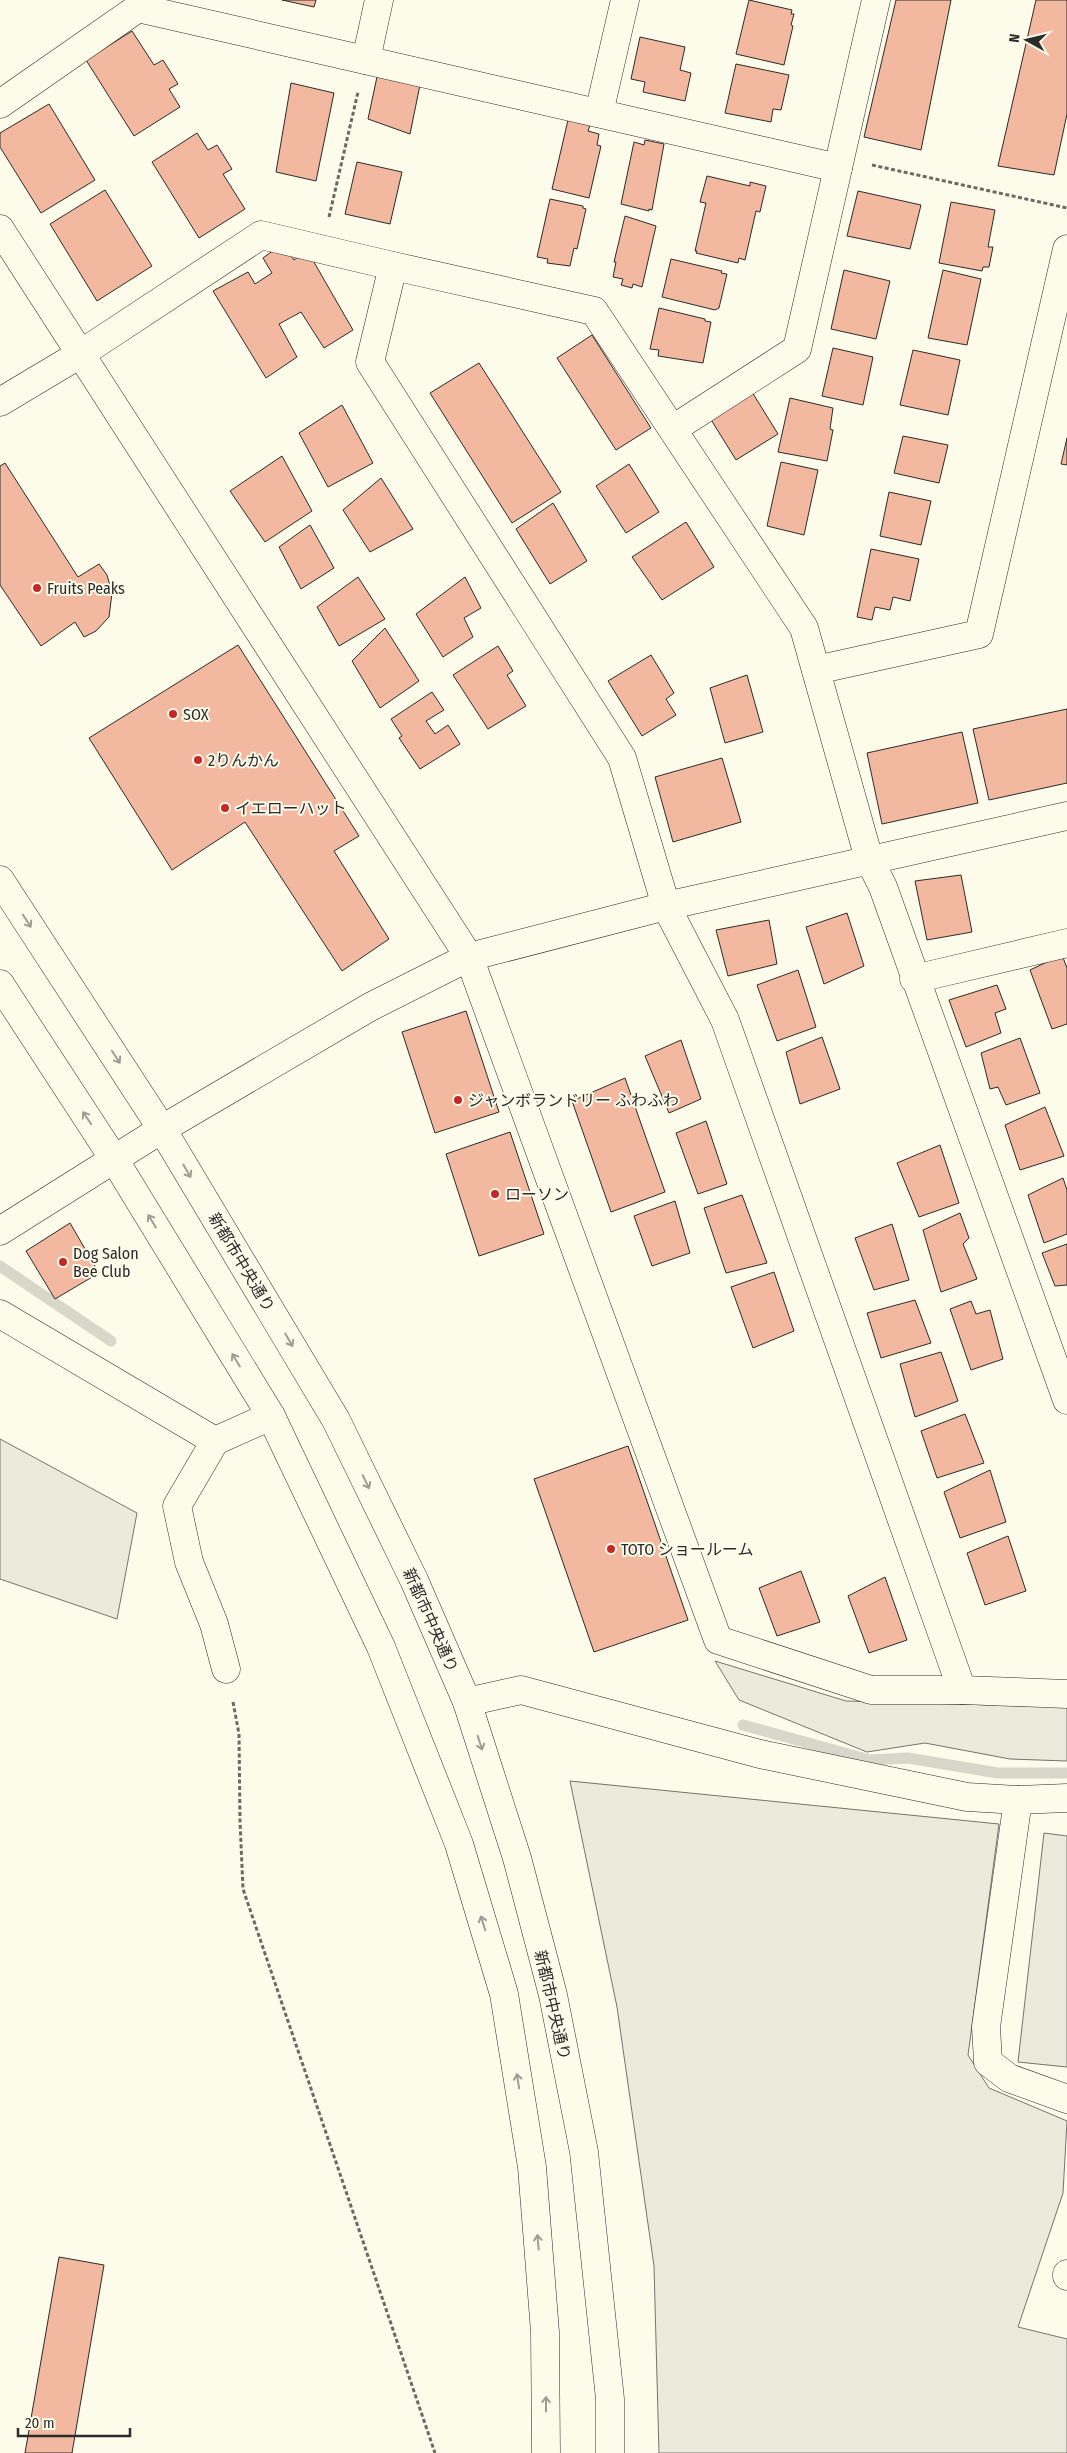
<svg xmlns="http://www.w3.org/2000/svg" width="1067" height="2453" font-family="'Fira Sans Condensed','Noto Sans JP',sans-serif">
	<rect width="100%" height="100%" fill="#fdfbea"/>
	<g fill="#ecebdb" stroke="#74746e">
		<polygon points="0,1439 137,1513 117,1619 0,1579"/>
		<polygon points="715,1661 846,1701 1067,1707 1067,1761 1010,1759 925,1743 867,1752 739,1700"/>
		<polygon points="570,1781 999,1824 968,2055 989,2088 1067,2121 1063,2193 1018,2327 1067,2339 1067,2453 659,2453 654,2266 617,2007"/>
		<polygon points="1044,1833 1067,1836 1067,2067 1018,2062"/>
	</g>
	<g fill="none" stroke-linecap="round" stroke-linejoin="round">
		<g stroke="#d8d7c9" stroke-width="11">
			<polyline points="0,1266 111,1341"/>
			<polyline points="743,1725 870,1760 908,1758 998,1773 1067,1773"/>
		</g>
	</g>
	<g fill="#f2b8a0" stroke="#2b2b2b">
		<polygon points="282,0 316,0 314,7"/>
		<polygon points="749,0 792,10 791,14 794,14 791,25 793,26 784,65 736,54"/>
		<polygon points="896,0 951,0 921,150 864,137"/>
		<polygon points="1036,0 1067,0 1067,114 1054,175 998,166"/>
		<polygon points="132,31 154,65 163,60 178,84 169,89 180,107 134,136 86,60"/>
		<polygon points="640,37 685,47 680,70 691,73 685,101 643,92 645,82 631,79"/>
		<polygon points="736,64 789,75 781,110 773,109 771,122 725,113"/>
		<polygon points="378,72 421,80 410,134 368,119"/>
		<polygon points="291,83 334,93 316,181 276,172"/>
		<polygon points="49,104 95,180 41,213 0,147 0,133"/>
		<polygon points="568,120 590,125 588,131 599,134 597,145 601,146 589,198 552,189"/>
		<polygon points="197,133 208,150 217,145 232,169 223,174 245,209 199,238 152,162"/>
		<polygon points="645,140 664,144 652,210 649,209 649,211 621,204 634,142 644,145"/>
		<polygon points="357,162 402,172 390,224 345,214"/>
		<polygon points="707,176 750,186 750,182 766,186 760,212 756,211 745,260 739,258 738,263 696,253 697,251 695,251 706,203 700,202"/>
		<polygon points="105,190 152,266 97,301 50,224"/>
		<polygon points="858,191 921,205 910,249 847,236"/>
		<polygon points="550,199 583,206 583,208 586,209 577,249 574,248 570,266 547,263 548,259 537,257"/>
		<polygon points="951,202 995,210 988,247 993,247 989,267 983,267 982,271 939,263"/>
		<polygon points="625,216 656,226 642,287 633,284 632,288 621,285 623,279 613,277 616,262 614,262"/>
		<polygon points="282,244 294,260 307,250 353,330 324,348 301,312 279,324 297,357 266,378 213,291 248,272 255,284 272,273 263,258"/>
		<polygon points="671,259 722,271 721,273 727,274 719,308 715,310 662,297"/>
		<polygon points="844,270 890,281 876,339 831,329"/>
		<polygon points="943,270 981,279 967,345 928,338"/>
		<polygon points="659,308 705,319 705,321 711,322 703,363 658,356 659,350 650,349"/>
		<polygon points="592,335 651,428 616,450 557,358"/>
		<polygon points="833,348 873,357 863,405 822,396"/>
		<polygon points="913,350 960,360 948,415 900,405"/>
		<polygon points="479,363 561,492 512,523 430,393"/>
		<polygon points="752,392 778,434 736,460 710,418"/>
		<polygon points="790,398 833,408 830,429 833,430 827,461 778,452"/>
		<polygon points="342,405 373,463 328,487 299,433"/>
		<polygon points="903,436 948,445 939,483 894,473"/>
		<polygon points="1067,438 1067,465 1061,464"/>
		<polygon points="282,456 312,511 265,542 230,491"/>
		<polygon points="781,462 818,470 804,535 767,526"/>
		<polygon points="5,463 78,577 99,564 107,575 112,593 109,617 96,631 84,637 75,622 41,646 0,585 0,466"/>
		<polygon points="629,464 659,512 626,533 596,486"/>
		<polygon points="381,478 413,529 370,552 343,510"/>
		<polygon points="889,492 931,501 921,545 880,536"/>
		<polygon points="553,503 587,561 550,584 516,529"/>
		<polygon points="686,522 714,567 662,600 632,557"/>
		<polygon points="310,525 334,568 301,589 279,547"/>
		<polygon points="871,549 919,559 910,601 893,597 890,610 875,607 872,620 857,617"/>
		<polygon points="358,577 385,619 339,646 317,607"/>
		<polygon points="465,577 481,608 464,618 473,637 443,657 416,614"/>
		<polygon points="385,628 419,681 380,708 352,661"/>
		<polygon points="238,645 359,836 334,851 389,939 342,971 245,822 172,870 89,738"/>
		<polygon points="498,646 513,671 507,675 526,706 488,729 453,675"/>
		<polygon points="651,655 674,693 666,699 676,715 642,736 608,681"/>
		<polygon points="747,675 763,732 725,743 710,688"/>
		<polygon points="432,692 444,710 426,721 435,734 448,725 460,744 420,769 399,738 402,736 391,719"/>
		<polygon points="1067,709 1067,783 989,800 973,729"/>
		<polygon points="962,732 978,803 882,824 867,753"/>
		<polygon points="722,758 741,822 673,842 655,777"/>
		<polygon points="961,875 972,932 927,940 915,881"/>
		<polygon points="847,913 864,966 824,984 806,927"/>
		<polygon points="769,920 777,964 728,976 716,930"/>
		<polygon points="1062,955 1067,968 1067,1024 1052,1029 1030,970"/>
		<polygon points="798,970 816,1027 777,1041 757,985"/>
		<polygon points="997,985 1006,1009 995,1013 1001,1033 966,1047 949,1000"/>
		<polygon points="466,1011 499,1112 435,1133 402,1032"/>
		<polygon points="822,1037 840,1089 800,1104 786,1052"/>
		<polygon points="1020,1038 1040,1093 1006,1105 998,1087 990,1089 981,1053"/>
		<polygon points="681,1040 701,1099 669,1113 645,1056"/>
		<polygon points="625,1078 665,1192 611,1212 572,1101"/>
		<polygon points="1045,1107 1064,1156 1020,1170 1005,1125"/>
		<polygon points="706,1121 727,1184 698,1194 676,1133"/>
		<polygon points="510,1132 544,1234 479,1256 446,1154"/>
		<polygon points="940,1145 959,1203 919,1217 897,1163"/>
		<polygon points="1063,1178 1067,1190 1067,1234 1044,1243 1028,1195"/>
		<polygon points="742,1195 767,1263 726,1273 704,1208"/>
		<polygon points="675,1201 690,1253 652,1266 634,1216"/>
		<polygon points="960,1213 969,1238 963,1244 977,1279 941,1292 923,1230"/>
		<polygon points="70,1223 99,1273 55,1299 26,1251"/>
		<polygon points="892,1224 909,1280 874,1290 855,1238"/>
		<polygon points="1067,1244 1067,1285 1055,1286 1042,1253"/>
		<polygon points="774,1272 794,1331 753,1348 731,1287"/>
		<polygon points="915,1300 931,1343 881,1358 867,1313"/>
		<polygon points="971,1301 976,1314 990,1310 1003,1359 971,1370 950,1309"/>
		<polygon points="941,1352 958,1401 915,1417 900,1364"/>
		<polygon points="965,1414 984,1463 937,1478 921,1431"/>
		<polygon points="628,1446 688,1620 594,1652 534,1479"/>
		<polygon points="990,1470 1006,1522 960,1538 944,1492"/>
		<polygon points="1008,1536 1026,1591 985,1605 967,1553"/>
		<polygon points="801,1571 820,1622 777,1636 759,1588"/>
		<polygon points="885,1577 907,1640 869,1653 848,1596"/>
		<polygon points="59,2257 104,2265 72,2453 25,2453"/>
	</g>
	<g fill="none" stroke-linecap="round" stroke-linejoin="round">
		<g stroke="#2b2b2b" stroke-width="29">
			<g id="street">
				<polyline points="138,8 838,168"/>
				<polyline points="366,60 379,0"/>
				<polyline points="0,104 138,8 140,0"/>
				<polyline points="599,113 625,0"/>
				<polyline points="0,229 469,957 718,1640 871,1690 962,1690 1067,1694"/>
				<polyline points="393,266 370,362 622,758 666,906 725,1020 962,1690"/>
				<polyline points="0,402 82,353 261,235 393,266 594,311 804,628 869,859 883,887 1067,1400"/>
				<polyline points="673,429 797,349 876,0"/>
				<polyline points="816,670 979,634 1067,249"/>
				<polyline points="914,979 1067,943"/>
				<polyline points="0,1231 162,1129 370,1007 469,957 666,906 1067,816"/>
				<polyline points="0,1314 215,1441"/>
				<polyline points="226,1669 214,1624 189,1562 177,1506 215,1441 271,1416"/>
				<polyline points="467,1702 521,1690 760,1754 967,1797 1018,1800 1067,1798"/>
				<polyline points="1018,1800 986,2027 988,2062 1009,2078 1067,2099"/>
				<polyline points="1067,2274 1067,2276"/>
			</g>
		</g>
		<g stroke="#2b2b2b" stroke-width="29">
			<g id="primary">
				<polyline points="0,880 162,1129 336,1420 414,1580 467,1702 517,1858 553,1995 584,2152 610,2399 610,2453"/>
				<polyline points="0,984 114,1159 271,1416 381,1647 459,1844 504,1994 532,2167 545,2332 546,2453"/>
			</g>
		</g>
		<g stroke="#6a6964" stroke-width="3" stroke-dasharray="4 2.5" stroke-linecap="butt">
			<polyline points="872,165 1067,208"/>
			<polyline points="329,217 358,92"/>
			<polyline points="233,1702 239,1734 240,1821 243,1889 435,2453"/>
		</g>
		<use href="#street" stroke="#fdfbea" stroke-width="28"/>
		<use href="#primary" stroke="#fdfbea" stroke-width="28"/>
	</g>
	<defs><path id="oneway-shaft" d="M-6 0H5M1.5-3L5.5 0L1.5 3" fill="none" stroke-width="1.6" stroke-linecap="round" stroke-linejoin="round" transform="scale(1.25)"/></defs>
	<g stroke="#9e9d94">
		<use href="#oneway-shaft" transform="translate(27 921) rotate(57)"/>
		<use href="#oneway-shaft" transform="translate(116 1057) rotate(57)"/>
		<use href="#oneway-shaft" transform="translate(87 1118) rotate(-124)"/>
		<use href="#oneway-shaft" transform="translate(187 1171) rotate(60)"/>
		<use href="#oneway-shaft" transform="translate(152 1221) rotate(-121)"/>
		<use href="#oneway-shaft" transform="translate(289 1340) rotate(60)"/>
		<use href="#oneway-shaft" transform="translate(236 1360) rotate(-121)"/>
		<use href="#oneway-shaft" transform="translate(366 1482) rotate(64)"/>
		<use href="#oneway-shaft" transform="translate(480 1743) rotate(72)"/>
		<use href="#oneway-shaft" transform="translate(483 1923) rotate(-107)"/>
		<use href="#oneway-shaft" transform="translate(518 2081) rotate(-99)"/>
		<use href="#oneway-shaft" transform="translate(538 2242) rotate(-95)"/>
		<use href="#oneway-shaft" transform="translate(546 2404) rotate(-90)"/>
	</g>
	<g fill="#c62828" stroke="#fdfbea" stroke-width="2">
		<circle cx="37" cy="588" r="5"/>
		<circle cx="173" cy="714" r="5"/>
		<circle cx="198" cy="760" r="5"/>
		<circle cx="225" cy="808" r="5"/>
		<circle cx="458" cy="1100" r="5"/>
		<circle cx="495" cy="1194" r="5"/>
		<circle cx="63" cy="1262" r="5"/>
		<circle cx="611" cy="1549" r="5"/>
	</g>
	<g text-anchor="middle" stroke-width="4" stroke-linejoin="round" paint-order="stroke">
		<g font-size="16" fill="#2b2b2b" stroke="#fdfbea" text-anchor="start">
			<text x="47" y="594">Fruits Peaks</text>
			<text x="183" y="720">SOX</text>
			<text x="208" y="766">2りんかん</text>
			<text x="235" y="814">イエローハット</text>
			<text x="468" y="1106">ジャンボランドリー ふわふわ</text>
			<text x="505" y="1200">ローソン</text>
			<text x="73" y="1259">Dog Salon<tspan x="73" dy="18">Bee Club</tspan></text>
			<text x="621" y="1555">TOTO ショールーム</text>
		</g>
		<g font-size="16" fill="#2b2b2b" stroke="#fdfbea">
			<text transform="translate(242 1262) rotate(59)" y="6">新都市中央通り</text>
			<text transform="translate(431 1620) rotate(66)" y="6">新都市中央通り</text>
			<text transform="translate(553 2005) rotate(77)" y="6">新都市中央通り</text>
		</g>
	</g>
	<g transform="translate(1027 40) rotate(278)" stroke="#fdfbea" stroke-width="4" paint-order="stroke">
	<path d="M0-4L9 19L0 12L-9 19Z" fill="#2b2b2b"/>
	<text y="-8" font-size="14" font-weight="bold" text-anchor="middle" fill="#2b2b2b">N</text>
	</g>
	<path d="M18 2428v8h112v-8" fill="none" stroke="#2b2b2b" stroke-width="2.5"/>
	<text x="25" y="2428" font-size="15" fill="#2b2b2b" stroke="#fdfbea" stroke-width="4" paint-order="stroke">20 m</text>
</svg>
